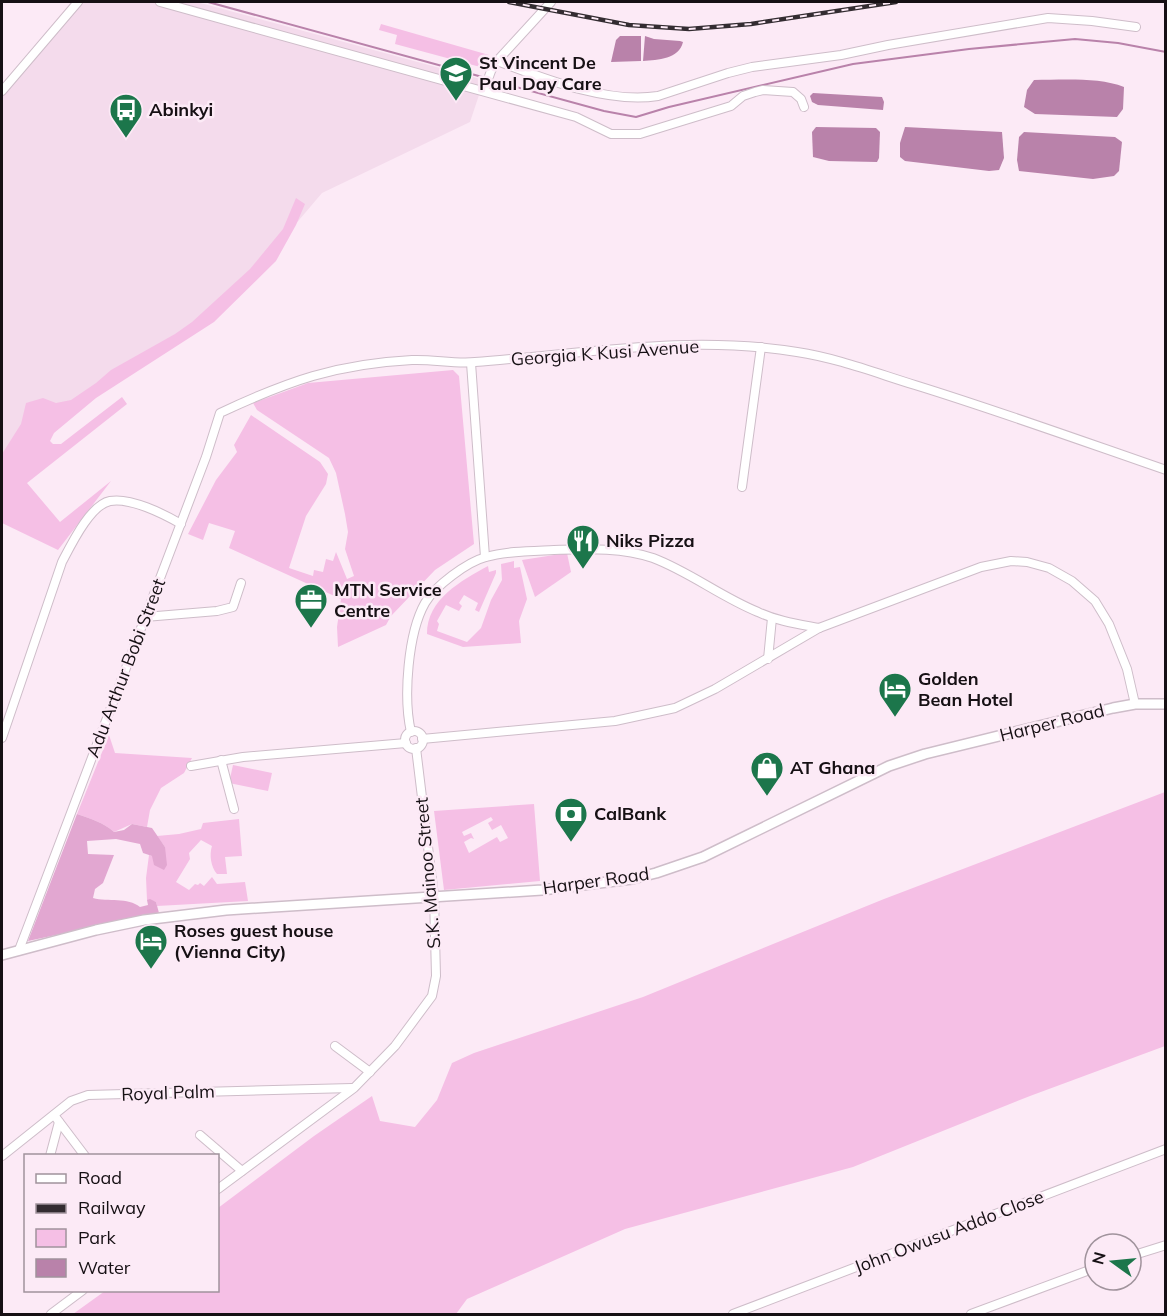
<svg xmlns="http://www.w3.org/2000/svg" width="1167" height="1316" font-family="Mulish,sans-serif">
	<rect width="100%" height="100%" fill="#fceaf6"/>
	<polygon fill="#f4dbec" points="71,2 197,2 484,80 470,122 322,193 232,299 74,409 2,482 2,85"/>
	<g fill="#f5bfe5" fill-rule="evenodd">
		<polygon points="381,24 489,55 484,68 395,44 397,35 379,30"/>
		<polygon points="296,198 305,204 296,225 276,261 214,322 96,398 54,433 50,441 53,444 61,444 122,397 127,404 27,483 60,522 111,481 58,550 2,523 2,454 21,424 26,403 43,398 56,403 71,400 96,383 111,370 175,334 192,322 250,269 283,229"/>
		<polygon points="453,370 459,376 474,544 435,570 391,616 386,625 338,647 337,627 341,599 229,548 235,531 209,523 203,540 188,534 216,480 237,452 234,445 251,415 320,462 328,474 326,484 306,516 289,568 313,576 314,570 323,572 326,559 333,561 336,552 347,579 354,576 345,549 348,532 345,514 336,473 329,458 257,410 253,403 308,383"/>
		<polygon points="567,553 571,572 535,597 522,560"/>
		<path d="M514,561V568L520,567L527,599L519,621L521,643L463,647L427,634C427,599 461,581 488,566L489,572L496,570V573L479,612L475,610L478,603L464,595L459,603L462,606L459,611L446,605L437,621L439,624L437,631L467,642L481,628L491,600L502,580L501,564Z"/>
		<path d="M109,735L115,753L192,758L184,773L161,788L150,810L147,827L132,824L114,832C103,822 91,819 77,814Z"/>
		<polygon points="233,765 272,773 268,791 229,783"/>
		<polygon points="1165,792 1165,1046 1030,1096 853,1167 625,1229 467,1299 456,1314 73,1314 105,1291 218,1290 218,1208 314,1136 372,1096 380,1121 415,1127 437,1100 452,1063 474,1053 643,997 884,899"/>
		<path d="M534,804L540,881L444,890L434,811ZM491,817L493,820L488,823L492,830L501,825L508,838L500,842L497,837L469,853L464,842L471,838L474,839L471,833L464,836L462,832Z"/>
		<path d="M239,819L242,856L225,857L227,874H217C211,867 209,855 212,846L201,840L189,853L190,859L176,882L189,890L195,884L198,885L200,883L204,886L212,877L217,884L245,882L248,901L157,906L156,902L147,900L146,878L149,855L152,856L165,847L157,836L179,834L201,829L203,823Z"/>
	</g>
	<path fill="#e2a7d1" d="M77,814C91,819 103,822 114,832L124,830L132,824L152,828L165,847L167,865L164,870L154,865L152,856L143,853L140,844L116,839L87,841L88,854L114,855L103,883L95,889L93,898C108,902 128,897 140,907L148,905L147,900L150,899L156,902L159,913L28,941Z"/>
	<g fill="#b982aa">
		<polygon points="620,36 641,36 641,61 611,62 616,40"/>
		<path d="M645,36L654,39L680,41L683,42C679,59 658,60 643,61Z"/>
		<path d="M1034,80C1061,80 1099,77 1124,87L1123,109L1117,117L1035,114L1024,107L1027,90Z"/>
		<polygon points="813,93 882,97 884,102 883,110 818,105 812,102 810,96"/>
		<polygon points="816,127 876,128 880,132 879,158 877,162 829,161 813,157 812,132"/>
		<polygon points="905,127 1002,132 1004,158 999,170 989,171 905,161 900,157 900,143"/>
		<polygon points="1024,132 1115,137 1122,142 1119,171 1114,176 1093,179 1019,171 1017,160 1019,137"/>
	</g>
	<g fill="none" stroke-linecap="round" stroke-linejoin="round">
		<g stroke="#b982aa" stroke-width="2">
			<polyline points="208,2 486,78"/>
			<polyline points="491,80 604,111 636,117 669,107 853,64 969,49 1075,39 1118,43 1166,52"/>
		</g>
		<g stroke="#cebdc9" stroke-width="10">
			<g id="minor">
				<polyline points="160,2 576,117 611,134 640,134 731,106 743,96 755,92 763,90 793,92 801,99 804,107"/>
				<path d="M497,61C545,79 607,104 658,96L728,73L752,67L841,55L888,45L1048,18L1092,21L1136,27"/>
				<polyline points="484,90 491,71 497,61 551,2"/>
				<polyline points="2,91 78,2"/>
				<polyline points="471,363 485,557"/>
				<polyline points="742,487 761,347"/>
				<polyline points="145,617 217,611 233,607 241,583"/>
				<polyline points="768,659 772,618"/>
				<circle cx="414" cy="740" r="9"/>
				<path d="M411,732C403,697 408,633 425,603C435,586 467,562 486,557C507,551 532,551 554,550C586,549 621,547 653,558C690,572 721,597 758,612C777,621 798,624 819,628"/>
				<path d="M2,738L62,562C71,545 90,505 110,501C130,497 164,514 181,524"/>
				<polyline points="422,739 615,721 675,708 715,689 819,628 981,567 1011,561 1027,562 1049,568 1072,581 1095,601 1109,624 1127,669 1135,704"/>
				<polyline points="221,760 234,809"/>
				<polyline points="191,766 243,757 406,743"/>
				<path d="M19,950L206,457L220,413C288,381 336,364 412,360C433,359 454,364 475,362C582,354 690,334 797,352C837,358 876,373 915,385C999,411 1082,441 1166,470"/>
				<polyline points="335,1046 370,1072"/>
				<polyline points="54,1115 85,1156"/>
				<polyline points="200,1135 242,1171"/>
				<polyline points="2,1156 71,1101 88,1095 352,1088"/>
				<polyline points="50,1156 59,1122"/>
				<polyline points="218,1189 354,1088 395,1046 432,996 436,976 434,896 416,748"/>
				<polyline points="1131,1256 1166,1245"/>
				<polyline points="51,1314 83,1290"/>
				<polyline points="733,1314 1166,1149"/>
				<polyline points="971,1314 1095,1268"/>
			</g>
		</g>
		<g stroke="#cebdc9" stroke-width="12">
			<polyline id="major" points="2,955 96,930 144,920 226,910 542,890 632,879 656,873 703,857 889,766 925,754 1113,708 1135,704 1166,704"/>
		</g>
		<use href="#minor" stroke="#fff" stroke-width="8"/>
		<use href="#major" stroke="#fff" stroke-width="9"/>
		<g stroke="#332c31" stroke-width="4.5">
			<polyline id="rail" points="509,2 629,25 689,29 751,24 896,2"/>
		</g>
		<use href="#rail" stroke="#fceaf6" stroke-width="2" stroke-dasharray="7" stroke-linecap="butt"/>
	</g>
	<defs>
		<g id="school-pin" transform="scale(1.725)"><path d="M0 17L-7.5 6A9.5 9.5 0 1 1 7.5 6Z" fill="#1c764b" stroke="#fceaf6"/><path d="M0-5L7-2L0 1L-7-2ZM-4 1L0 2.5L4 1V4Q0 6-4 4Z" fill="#fff"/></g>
		<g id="bus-pin" transform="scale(1.725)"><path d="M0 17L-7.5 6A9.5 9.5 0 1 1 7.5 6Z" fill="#1c764b" stroke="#fceaf6"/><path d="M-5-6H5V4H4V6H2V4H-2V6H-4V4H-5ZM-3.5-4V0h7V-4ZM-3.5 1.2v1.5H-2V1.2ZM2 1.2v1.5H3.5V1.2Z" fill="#fff"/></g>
		<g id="restaurant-pin" transform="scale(1.725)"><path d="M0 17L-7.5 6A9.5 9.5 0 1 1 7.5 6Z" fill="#1c764b" stroke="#fceaf6"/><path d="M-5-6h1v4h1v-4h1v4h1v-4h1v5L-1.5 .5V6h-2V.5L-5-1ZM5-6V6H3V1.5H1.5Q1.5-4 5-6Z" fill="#fff"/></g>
		<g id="office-pin" transform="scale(1.725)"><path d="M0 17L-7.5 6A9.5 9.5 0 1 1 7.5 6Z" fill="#1c764b" stroke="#fceaf6"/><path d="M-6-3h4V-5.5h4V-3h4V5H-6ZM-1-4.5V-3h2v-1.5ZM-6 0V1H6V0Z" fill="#fff"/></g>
		<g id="hotel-pin" transform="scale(1.725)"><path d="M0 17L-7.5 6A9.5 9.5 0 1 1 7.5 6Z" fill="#1c764b" stroke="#fceaf6"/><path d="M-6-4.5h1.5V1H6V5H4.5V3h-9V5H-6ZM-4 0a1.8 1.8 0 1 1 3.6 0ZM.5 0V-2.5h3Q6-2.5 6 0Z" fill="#fff"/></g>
		<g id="shop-pin" transform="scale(1.725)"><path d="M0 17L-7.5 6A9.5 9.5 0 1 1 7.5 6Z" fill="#1c764b" stroke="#fceaf6"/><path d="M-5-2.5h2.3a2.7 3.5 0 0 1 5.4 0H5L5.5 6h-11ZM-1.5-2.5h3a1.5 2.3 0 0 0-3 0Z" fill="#fff"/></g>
		<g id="bank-pin" transform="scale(1.725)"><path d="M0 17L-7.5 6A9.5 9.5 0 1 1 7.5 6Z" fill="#1c764b" stroke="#fceaf6"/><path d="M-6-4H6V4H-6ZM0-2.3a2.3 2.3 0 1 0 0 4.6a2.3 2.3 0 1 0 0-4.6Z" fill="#fff"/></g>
	</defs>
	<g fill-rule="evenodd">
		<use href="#school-pin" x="456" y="73"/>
		<use href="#bus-pin" x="126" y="110"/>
		<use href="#restaurant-pin" x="583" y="541"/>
		<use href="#office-pin" x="311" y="600"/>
		<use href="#hotel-pin" x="895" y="689"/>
		<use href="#shop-pin" x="767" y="768"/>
		<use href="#bank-pin" x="571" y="814"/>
		<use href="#hotel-pin" x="151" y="941"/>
	</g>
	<g text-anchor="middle" stroke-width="5" stroke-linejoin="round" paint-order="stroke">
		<g font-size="18" font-weight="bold" fill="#161014" stroke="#fceaf6" text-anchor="start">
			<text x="479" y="69">St Vincent De<tspan x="479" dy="21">Paul Day Care</tspan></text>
			<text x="149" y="116">Abinkyi</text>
			<text x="606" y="547">Niks Pizza</text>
			<text x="334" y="596">MTN Service<tspan x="334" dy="21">Centre</tspan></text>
			<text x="918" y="685">Golden<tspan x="918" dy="21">Bean Hotel</tspan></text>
			<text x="790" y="774">AT Ghana</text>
			<text x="594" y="820">CalBank</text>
			<text x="174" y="937">Roses guest house<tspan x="174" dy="21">(Vienna City)</tspan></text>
		</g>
		<g font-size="18" fill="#161014" stroke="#fceaf6">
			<text transform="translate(605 353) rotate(-4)" y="6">Georgia K Kusi Avenue</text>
			<text transform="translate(126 668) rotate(-69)" y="6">Adu Arthur Bobi Street</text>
			<text transform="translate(1052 723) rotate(-14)" y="6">Harper Road</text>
			<text transform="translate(428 873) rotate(-95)" y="6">S.K. Mainoo Street</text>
			<text transform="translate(596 881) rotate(-8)" y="6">Harper Road</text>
			<text transform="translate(168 1093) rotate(-2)" y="6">Royal Palm</text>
			<text transform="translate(949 1232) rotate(-21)" y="6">John Owusu Addo Close</text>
		</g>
	</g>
	<rect width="1167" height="1316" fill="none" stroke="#161014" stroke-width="6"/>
	<rect x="24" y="1154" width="195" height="138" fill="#fceaf6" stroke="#a0939c" stroke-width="1.5"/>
	<rect x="36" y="1174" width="30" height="9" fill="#ffffff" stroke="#a0939c" stroke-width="1.5"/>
	<text x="78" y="1184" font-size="18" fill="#161014">Road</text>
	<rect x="36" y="1204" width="30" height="9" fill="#332c31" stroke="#a0939c" stroke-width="1.5"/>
	<text x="78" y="1214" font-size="18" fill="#161014">Railway</text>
	<rect x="36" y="1229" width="30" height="18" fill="#f5bfe5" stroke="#a0939c" stroke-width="1.5"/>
	<text x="78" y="1244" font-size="18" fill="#161014">Park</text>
	<rect x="36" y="1259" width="30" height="18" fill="#b982aa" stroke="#a0939c" stroke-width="1.5"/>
	<text x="78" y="1274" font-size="18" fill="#161014">Water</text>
	<g transform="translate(1113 1262) rotate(285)"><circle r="28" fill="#fceaf6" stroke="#a0939c" stroke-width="1.5"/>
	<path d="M0-4.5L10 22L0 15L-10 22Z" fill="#1c764b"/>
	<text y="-9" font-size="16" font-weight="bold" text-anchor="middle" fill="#161014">N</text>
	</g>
</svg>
